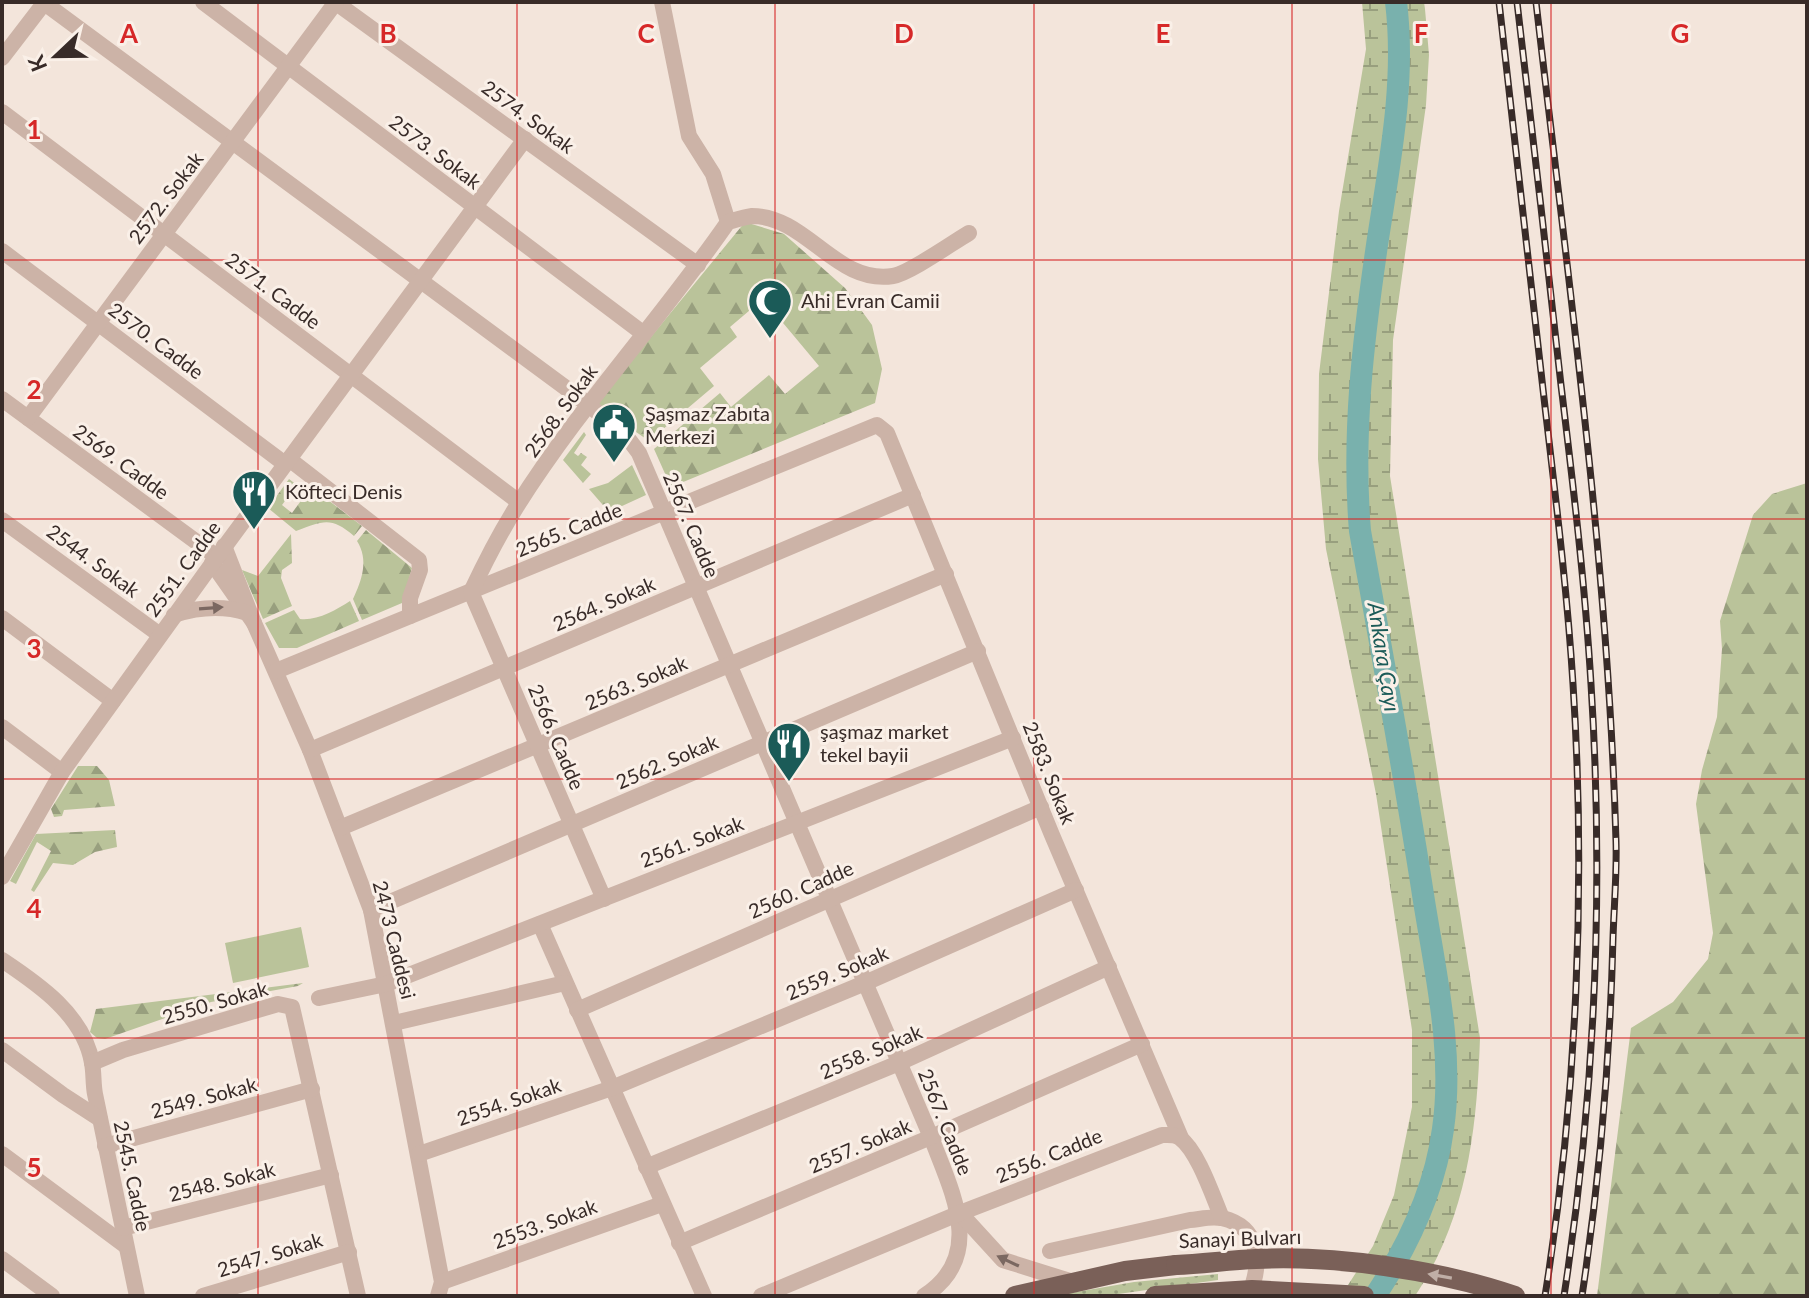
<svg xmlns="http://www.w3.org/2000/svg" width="1809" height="1298" font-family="Lato,sans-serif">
	<defs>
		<pattern id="green-dots" width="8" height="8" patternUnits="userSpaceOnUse" patternTransform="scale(2)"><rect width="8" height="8" fill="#bac39a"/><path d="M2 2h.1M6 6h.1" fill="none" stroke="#989f7e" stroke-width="1.8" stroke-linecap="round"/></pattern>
		<pattern id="forest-firs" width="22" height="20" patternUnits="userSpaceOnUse" patternTransform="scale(2)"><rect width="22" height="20" fill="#bac39a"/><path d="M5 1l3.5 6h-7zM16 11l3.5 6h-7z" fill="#989f7e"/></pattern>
		<pattern id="wetland-marsh" width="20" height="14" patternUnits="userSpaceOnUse" patternTransform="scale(2)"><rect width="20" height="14" fill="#bac39a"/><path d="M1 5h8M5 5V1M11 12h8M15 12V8" fill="none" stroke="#989f7e"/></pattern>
	</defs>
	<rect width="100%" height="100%" fill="#f3e5db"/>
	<polygon fill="url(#green-dots)" points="1218,1274 1218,1280 1104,1296 1053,1296 1134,1282"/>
	<g fill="url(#forest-firs)">
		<polygon points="745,222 784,234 845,288 872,325 882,369 875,403 671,487 654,449 720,393 731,407 769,375 785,394 819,366 763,299 730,327 737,337 700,368 714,386 649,441 596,404"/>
		<polygon points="584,432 586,435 574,453 578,456 581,453 587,457 581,465 591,474 583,483 563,460"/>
		<polygon points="632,465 646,495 609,512 589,489 608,483"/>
		<path d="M289,479L297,485L282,505L292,513L311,487L362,526L354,536C331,516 323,521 296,531L268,508Z"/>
		<polygon points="1807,483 1807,1296 1597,1296 1631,1028 1673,1002 1708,959 1713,933 1696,804 1702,770 1717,717 1722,649 1720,621 1753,515 1772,494"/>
		<path d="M366,530L412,568L402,603L362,620L353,599C362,580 369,560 357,541Z"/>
		<polygon points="291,534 292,563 282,570 281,578 292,606 263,619 242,570 258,576"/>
		<path d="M350,601L359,621L297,648H279L265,623L294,610L300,619C317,621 336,610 350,601Z"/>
		<polygon points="78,766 97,766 109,780 115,806 64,810 62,816 54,817 51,809"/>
		<polygon points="115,830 117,847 95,852 73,865 53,863 34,892 31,890 51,851 37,842 16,884 10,881 36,834"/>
		<polygon points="303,983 298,986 211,1002 105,1039 97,1038 90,1032 96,1009"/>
	</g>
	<path fill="url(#wetland-marsh)" d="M1362,2H1424L1425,9L1429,55L1426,105L1393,340L1390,476L1480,1038C1477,1130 1467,1218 1415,1296H1341L1373,1246L1394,1195L1412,1107V1030L1376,794L1326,549L1318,459L1319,374L1339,211L1366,49Z"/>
	<polygon fill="#bac39a" points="301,927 309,967 233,983 225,943"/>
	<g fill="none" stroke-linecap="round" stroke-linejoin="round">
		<path stroke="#79b1ad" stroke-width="22" d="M1375,1296C1408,1246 1435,1189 1443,1129C1454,1053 1436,976 1424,901C1405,777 1382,654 1360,531C1352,434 1363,341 1377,245C1389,165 1406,83 1396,2"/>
		<g stroke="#ccb3a7" stroke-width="16">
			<path d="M43,2L589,405L630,441L639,453L931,1137C951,1190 987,1256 924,1296"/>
			<polyline points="203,2 644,334"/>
			<polyline points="335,2 698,265"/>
			<polyline points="662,2 689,136 713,174 728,222"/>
			<polyline points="2,58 45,2"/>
			<polyline points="2,112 519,502"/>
			<polyline points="2,251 285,464"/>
			<polyline points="2,399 217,557"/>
			<polyline points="28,418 336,2"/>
			<polyline points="289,459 419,560 420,570 410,598 410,616"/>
			<polyline points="2,520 160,635"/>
			<polyline points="212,563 254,623 224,546"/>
			<path d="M174,615C199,607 222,605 247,613"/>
			<polyline points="2,618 113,701"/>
			<polyline points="254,623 310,750 371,910 442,1282 438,1296"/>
			<polyline points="276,671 877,425 887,433 1052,835 1181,1138"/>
			<polyline points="2,727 62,772"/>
			<polyline points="310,750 913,495"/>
			<polyline points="340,828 946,574"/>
			<polyline points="2,877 62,772 217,557 525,139"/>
			<path d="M604,899L471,592C485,562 500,533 517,506C580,406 661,319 728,222C735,220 744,217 752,216C807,216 836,285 893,276C910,273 952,243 969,233"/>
			<polyline points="371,910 978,651"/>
			<polyline points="540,924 704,1296"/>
			<path d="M2,960C38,984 84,1015 92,1063C94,1073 93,1084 95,1094L137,1296"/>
			<polyline points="319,998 386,984 1013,738"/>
			<polyline points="577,1010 1041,807"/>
			<polyline points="394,1023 565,983"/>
			<polyline points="2,1050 63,1095 100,1119"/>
			<polyline points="92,1063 123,1050 278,1004 292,1007 358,1296"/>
			<polyline points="105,1146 312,1089"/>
			<polyline points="2,1154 126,1246"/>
			<polyline points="419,1154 612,1088 865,983 1076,890"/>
			<polyline points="646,1167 899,1063 1109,967"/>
			<polyline points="960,1213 1003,1260 1073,1282"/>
			<polyline points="123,1228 331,1175"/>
			<polyline points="679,1243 931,1137 1142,1044"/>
			<path d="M1050,1251L1190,1220C1202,1219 1216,1215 1229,1220C1262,1232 1261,1269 1248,1296"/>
			<polyline points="2,1259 52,1296"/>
			<polyline points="442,1282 662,1204"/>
			<polyline points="203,1296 349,1252"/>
			<path d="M761,1296L960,1213L1162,1135C1168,1135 1175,1134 1180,1138C1198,1151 1213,1197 1222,1218"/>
		</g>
		<polyline stroke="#7a6058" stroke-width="20" points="1015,1296 1125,1271 1176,1265"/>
		<g stroke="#382b28" stroke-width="7">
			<g id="rail">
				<path d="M1499,2C1514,134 1529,266 1544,398C1555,493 1567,588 1573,684C1586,884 1577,1098 1545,1296"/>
				<path d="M1517,2C1532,130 1547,257 1561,385C1573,484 1585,584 1591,684C1604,888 1595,1095 1564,1296"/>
				<path d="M1536,2C1568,281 1608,560 1616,841C1617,873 1614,906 1613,938C1610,1058 1600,1177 1582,1296"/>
			</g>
		</g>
		<use href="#rail" stroke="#faf0e8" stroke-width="4" stroke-dasharray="12" stroke-linecap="butt"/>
		<g stroke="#7a6058" stroke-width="20">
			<path d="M1176,1265C1203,1264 1229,1260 1256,1259C1335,1255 1439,1270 1515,1296"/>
			<polyline points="1155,1296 1252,1290 1364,1296"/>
		</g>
	</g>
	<defs><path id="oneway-solid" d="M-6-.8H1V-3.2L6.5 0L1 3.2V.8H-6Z" transform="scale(2)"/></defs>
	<g fill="#7b6861">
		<use href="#oneway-solid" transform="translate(211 608) rotate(-4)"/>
		<use href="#oneway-solid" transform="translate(1008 1261) rotate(-155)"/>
	</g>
	<use fill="#c0afa7" href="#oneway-solid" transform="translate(1440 1276) rotate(-170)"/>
	<path fill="none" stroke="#d62828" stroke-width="2" stroke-opacity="0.55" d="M258,2V1296M517,2V1296M775,2V1296M1034,2V1296M1292,2V1296M1551,2V1296M2,260H1807M2,519H1807M2,779H1807M2,1038H1807"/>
	<defs>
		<g id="mosque-pin" transform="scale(2.3)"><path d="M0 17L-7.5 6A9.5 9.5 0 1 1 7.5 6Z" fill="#1b5b58" stroke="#faf0e8"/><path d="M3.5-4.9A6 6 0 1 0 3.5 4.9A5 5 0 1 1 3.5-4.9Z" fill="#fff"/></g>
		<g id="civic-pin" transform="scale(2.3)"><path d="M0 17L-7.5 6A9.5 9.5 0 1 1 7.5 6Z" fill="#1b5b58" stroke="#faf0e8"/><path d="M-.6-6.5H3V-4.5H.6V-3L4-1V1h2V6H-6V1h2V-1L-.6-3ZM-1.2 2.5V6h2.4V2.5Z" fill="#fff"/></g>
		<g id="restaurant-pin" transform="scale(2.3)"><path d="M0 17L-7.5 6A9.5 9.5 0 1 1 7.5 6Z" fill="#1b5b58" stroke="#faf0e8"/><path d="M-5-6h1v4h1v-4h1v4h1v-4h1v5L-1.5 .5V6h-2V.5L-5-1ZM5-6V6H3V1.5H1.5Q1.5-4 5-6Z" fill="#fff"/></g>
	</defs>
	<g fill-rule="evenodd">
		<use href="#mosque-pin" x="770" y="301"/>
		<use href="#civic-pin" x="614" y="425"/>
		<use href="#restaurant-pin" x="254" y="492"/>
		<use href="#restaurant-pin" x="789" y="744"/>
	</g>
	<g text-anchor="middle" stroke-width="6" stroke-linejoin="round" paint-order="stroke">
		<g font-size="20" fill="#382b28" stroke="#faf0e8">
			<text transform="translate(528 117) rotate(36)" y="7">2574. Sokak</text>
			<text transform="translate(435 152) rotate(37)" y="7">2573. Sokak</text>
			<text transform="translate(166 198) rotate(-53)" y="7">2572. Sokak</text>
			<text transform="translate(273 291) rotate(37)" y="7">2571. Cadde</text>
			<text transform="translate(156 341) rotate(37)" y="7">2570. Cadde</text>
			<text transform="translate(561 411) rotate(-54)" y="7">2568. Sokak</text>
			<text transform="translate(121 462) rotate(36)" y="7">2569. Cadde</text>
			<text transform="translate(691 525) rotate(67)" y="7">2567. Cadde</text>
			<text transform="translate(569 530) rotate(-22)" y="7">2565. Cadde</text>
			<text transform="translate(93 561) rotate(36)" y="7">2544. Sokak</text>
			<text transform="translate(183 569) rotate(-54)" y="7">2551. Cadde</text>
			<text transform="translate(604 604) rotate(-23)" y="7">2564. Sokak</text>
			<text transform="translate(636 683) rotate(-23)" y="7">2563. Sokak</text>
			<text transform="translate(556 737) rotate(67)" y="7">2566. Cadde</text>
			<text transform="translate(667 762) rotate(-23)" y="7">2562. Sokak</text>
			<text transform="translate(1049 773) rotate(68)" y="7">2583. Sokak</text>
			<text transform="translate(692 842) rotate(-21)" y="7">2561. Sokak</text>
			<text transform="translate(801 890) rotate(-24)" y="7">2560. Cadde</text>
			<text transform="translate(394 940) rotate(76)" y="7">2473 Caddesi</text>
			<text transform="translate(837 973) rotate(-23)" y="7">2559. Sokak</text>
			<text transform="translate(215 1003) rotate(-16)" y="7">2550. Sokak</text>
			<text transform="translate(871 1052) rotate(-23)" y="7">2558. Sokak</text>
			<text transform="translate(204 1098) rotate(-15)" y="7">2549. Sokak</text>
			<text transform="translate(509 1102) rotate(-19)" y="7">2554. Sokak</text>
			<text transform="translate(945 1122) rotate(68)" y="7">2567. Cadde</text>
			<text transform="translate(860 1146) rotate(-23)" y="7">2557. Sokak</text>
			<text transform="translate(1049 1156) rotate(-22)" y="7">2556. Cadde</text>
			<text transform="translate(132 1176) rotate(78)" y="7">2545. Cadde</text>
			<text transform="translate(222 1182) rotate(-14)" y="7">2548. Sokak</text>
			<text transform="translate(545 1224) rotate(-20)" y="7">2553. Sokak</text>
			<text transform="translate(1240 1239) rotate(-2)" y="7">Sanayi Bulvarı</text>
			<text transform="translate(270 1255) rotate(-17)" y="7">2547. Sokak</text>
		</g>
		<g font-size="20" fill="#382b28" stroke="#faf0e8" text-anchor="start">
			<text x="801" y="308">Ahi Evran Camii</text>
			<text x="645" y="421">Şaşmaz Zabıta<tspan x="645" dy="23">Merkezi</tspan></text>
			<text x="285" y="499">Köfteci Denis</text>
			<text x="820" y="739">şaşmaz market<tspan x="820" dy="23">tekel bayii</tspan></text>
		</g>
		<g font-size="22" font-style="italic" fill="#1b5b58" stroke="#faf0e8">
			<text transform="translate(1384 657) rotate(81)" y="8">Ankara Çayı</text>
		</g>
	</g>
	<g font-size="26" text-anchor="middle" font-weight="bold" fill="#d62828" stroke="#faf0e8" stroke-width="6" stroke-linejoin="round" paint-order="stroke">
		<text x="129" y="43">A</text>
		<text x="388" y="43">B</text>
		<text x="646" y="43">C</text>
		<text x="904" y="43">D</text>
		<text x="1163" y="43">E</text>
		<text x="1421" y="43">F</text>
		<text x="1680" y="43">G</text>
		<text x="34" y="139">1</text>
		<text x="34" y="399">2</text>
		<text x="34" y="658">3</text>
		<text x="34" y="918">4</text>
		<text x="34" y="1177">5</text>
	</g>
	<rect width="1809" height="1298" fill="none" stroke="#382b28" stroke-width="8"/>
	<g transform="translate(56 56) rotate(248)" stroke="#faf0e8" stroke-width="6" paint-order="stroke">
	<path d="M0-6L14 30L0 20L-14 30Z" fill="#382b28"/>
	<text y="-12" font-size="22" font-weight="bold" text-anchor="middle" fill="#382b28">K</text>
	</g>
</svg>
